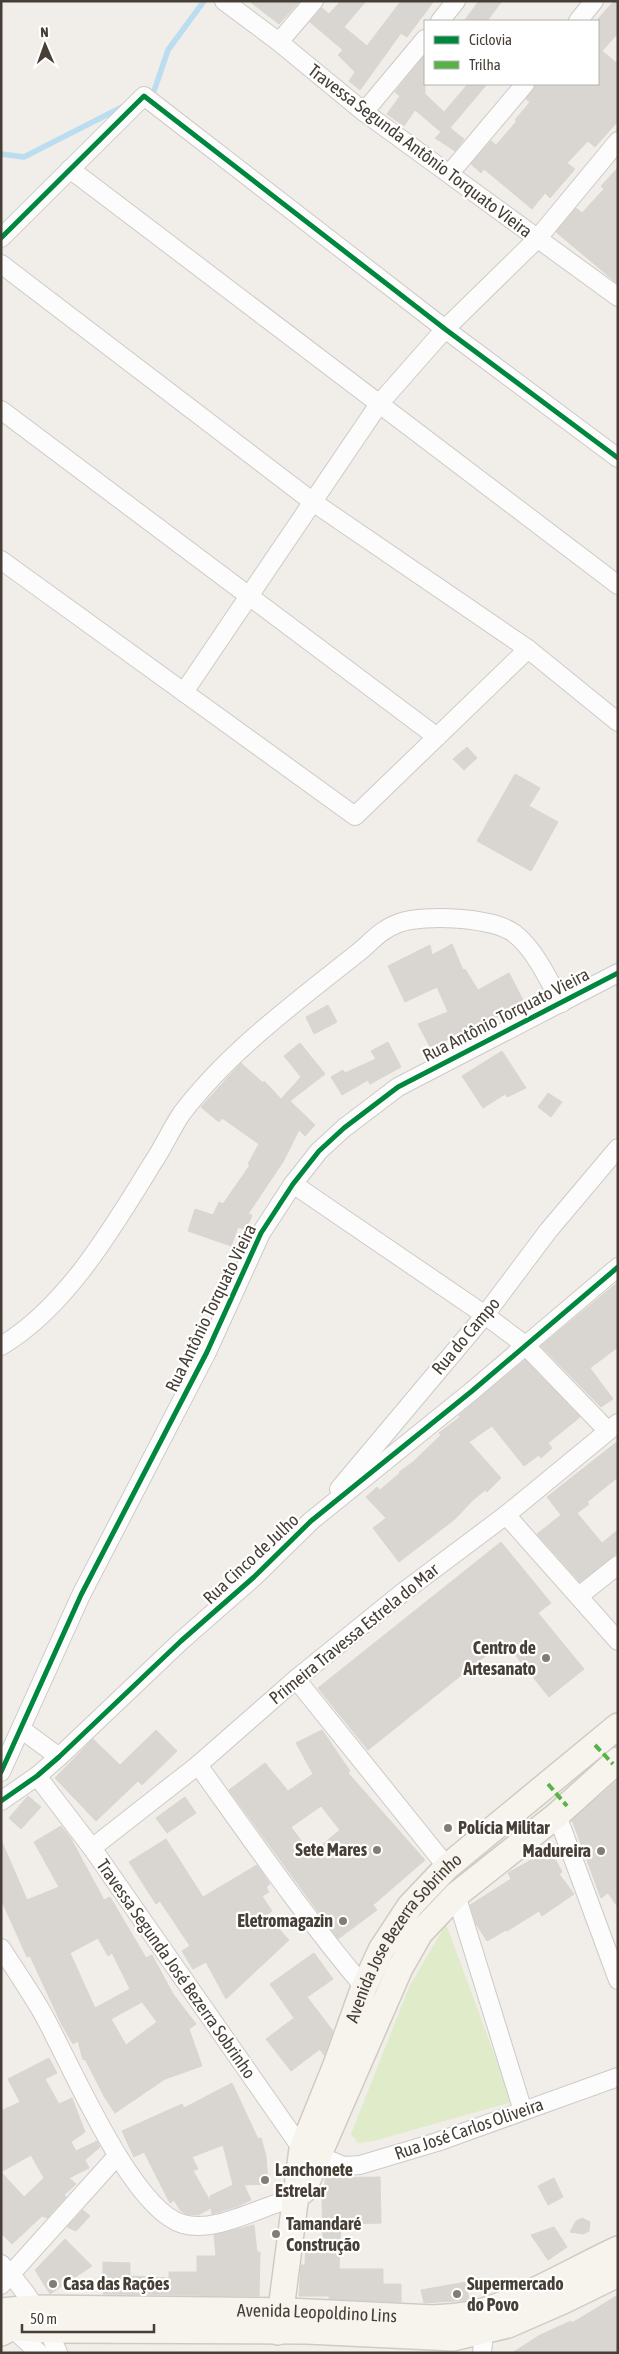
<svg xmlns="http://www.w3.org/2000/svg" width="619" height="2354" font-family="'Asap Condensed',sans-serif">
	<rect width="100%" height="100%" fill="#f1eeea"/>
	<polygon fill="#e0ebca" points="446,1924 512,2102 374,2141 358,2143 351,2134 409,1987"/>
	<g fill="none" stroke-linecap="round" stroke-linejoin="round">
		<g stroke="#baddef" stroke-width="5.5">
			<polyline points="148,94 154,91 168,50 204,1"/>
			<polyline points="1,154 24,157 126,105"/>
		</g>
	</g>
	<g fill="#d9d5d1" stroke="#d9d5d0" fill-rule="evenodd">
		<polygon points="249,1 300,1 279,24"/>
		<polygon points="341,1 366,1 344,27 367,46 401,1 434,1 407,37 401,33 360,90 349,81 355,72 338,55 343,50 310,22 322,8 329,14"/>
		<polygon points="479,1 502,1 487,21 464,21"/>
		<polygon points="614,1 618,1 618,33 602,51 618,64 618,121 595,147 588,141 567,163 575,169 550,198 545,193 532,209 484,169 481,173 471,164 491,141 496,145 517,121 515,120 530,102 526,99 533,90 535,84 598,84 598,19"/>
		<polygon points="425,55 425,94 444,112 468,84 487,84 450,128 464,139 455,151 435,138 441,132 415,110 404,126 387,114 400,96 395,92"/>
		<polygon points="618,168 618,284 556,232 576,208 582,213 604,189 601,186"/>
		<polygon points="467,747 477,758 464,770 453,759"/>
		<polygon points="515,774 540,788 529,806 558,822 531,871 477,841"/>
		<polygon points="452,944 463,970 465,969 478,990 509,973 524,1002 482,1025 430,1047 418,1024 448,1012 437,987 405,1002 388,966 430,945 432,955"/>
		<polygon points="328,1005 337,1022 314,1034 306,1017"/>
		<polygon points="388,1042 401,1067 370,1084 368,1080 342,1095 331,1077 343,1070 345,1073 376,1059 371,1051"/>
		<polygon points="300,1043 325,1074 290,1101 315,1125 305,1136 299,1130 283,1162 248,1214 252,1215 246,1230 238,1227 231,1246 188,1231 195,1209 213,1215 219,1202 223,1204 250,1165 248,1164 259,1144 222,1118 219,1122 201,1107 241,1063 263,1083 264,1081 281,1099 301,1077 284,1056"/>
		<polygon points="502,1051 526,1088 507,1097 505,1094 483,1108 462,1076"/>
		<polygon points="548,1093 562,1102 551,1117 538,1107"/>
		<polygon points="618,1282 618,1347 590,1368 613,1399 601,1407 541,1346"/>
		<polygon points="525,1360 580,1417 548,1443 552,1448 541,1458 539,1455 524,1466 492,1426 469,1442 501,1478 487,1492 485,1490 473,1500 455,1519 399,1562 373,1528 386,1518 366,1497 377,1487 380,1490 400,1473 399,1472 413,1462 441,1435 439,1433 460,1417 459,1415"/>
		<polygon points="618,1441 618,1477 587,1502 589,1504 577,1513 602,1543 618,1530 618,1552 580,1582 537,1534 561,1515 547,1497"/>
		<polygon points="501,1542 551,1603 538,1613 584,1669 549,1697 504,1641 368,1750 318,1688"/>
		<polygon points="156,1730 177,1751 142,1785 138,1781 96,1821 55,1778 93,1739 120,1765"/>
		<path d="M322,1730L350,1771L348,1773L425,1860L373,1905L377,1910L338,1939L229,1790L265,1763L288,1791L313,1774L296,1743ZM321,1806L340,1830L311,1854L291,1827Z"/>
		<polygon points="618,1780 618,1907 608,1893 601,1898 572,1820"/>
		<polygon points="28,1796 41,1807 21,1829 9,1818"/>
		<polygon points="185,1797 196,1813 167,1833 156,1818"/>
		<path d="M61,1826L70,1837L104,1900L110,1897L146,1958L152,1955L173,1994L196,2024L189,2029L202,2066L165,2079L115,2113L105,2098L85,2059L83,2060L78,2041L73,2044L61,2023L30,1956L27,1957L1,1899V1840L27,1900L59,1887L34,1842ZM98,1938L108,1956L112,1953L130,1989L95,2008L70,1953ZM142,2002L157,2022L126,2045L111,2019Z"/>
		<polygon points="166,1839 203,1897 257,1865 270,1884 266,1887 269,1892 262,1896 272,1911 266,1915 289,1940 226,1999 206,1962 193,1969 182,1951 190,1946 160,1901 156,1904 129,1862"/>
		<polygon points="550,1849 562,1872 559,1874 574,1894 542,1916 539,1911 507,1931 506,1930 487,1941 476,1924 470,1905 511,1879 508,1873"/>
		<polygon points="314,1953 333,1979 307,1997 333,2031 324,2055 320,2049 291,2071 266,2039 294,2018 270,1984"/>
		<polygon points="49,2058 57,2073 45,2079 59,2104 72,2098 85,2132 71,2142 76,2151 97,2141 100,2147 85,2160 89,2168 69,2178 76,2184 64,2195 66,2197 47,2218 42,2216 12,2244 1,2233 1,2172 24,2197 44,2178 31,2155 1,2172 1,2111 20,2102 8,2079"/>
		<path d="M232,2083L258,2139L261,2138L266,2156L268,2184L244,2185L251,2200L238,2206L212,2214L211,2208L198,2215L186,2214L180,2210L174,2200L170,2203L144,2152L134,2157L122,2131L182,2104L184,2108ZM223,2145L233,2185L210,2196V2201L193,2171L198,2169L192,2157Z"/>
		<polygon points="380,2177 381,2223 341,2224 339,2269 383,2269 383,2284 401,2284 401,2302 329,2299 329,2296 299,2296 301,2265 305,2265 306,2241 323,2242 322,2198 325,2198 325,2178"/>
		<polygon points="554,2178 563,2197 548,2205 538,2186"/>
		<polygon points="83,2210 90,2216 76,2231 67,2227"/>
		<polygon points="582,2218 590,2222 589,2231 583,2234 570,2232 576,2221"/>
		<polygon points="254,2225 257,2252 260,2252 259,2296 103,2294 103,2262 130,2263 130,2276 169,2278 169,2272 197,2272 197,2256 216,2256 214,2235"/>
		<polygon points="554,2227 567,2247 548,2260 531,2235"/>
		<polygon points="65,2239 92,2266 50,2294 35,2270"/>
		<polygon points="466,2282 469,2300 424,2303 421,2290"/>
		<polygon points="618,2295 618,2353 512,2353 540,2335 571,2321 572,2323"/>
	</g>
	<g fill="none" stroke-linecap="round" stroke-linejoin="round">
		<g stroke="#cdcac6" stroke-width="20">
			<g id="street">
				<polyline points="224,1 279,42 364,112 618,297"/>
				<polyline points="440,21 456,1"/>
				<polyline points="578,21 594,1"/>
				<polyline points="279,42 314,1"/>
				<polyline points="364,112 425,39"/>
				<polyline points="70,169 618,585"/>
				<polyline points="450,173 525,84"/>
				<polyline points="1,238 144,96 445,329 618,458"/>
				<polyline points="1,264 313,502 528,649 618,722"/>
				<polyline points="1,410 437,737"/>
				<polyline points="1,560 355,816 528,649"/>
				<polyline points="184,692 379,404 445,329 537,239 618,141"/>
				<polyline points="293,1184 485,1315 525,1345 608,1431"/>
				<path d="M1,1346C67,1307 113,1227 152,1164C163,1148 171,1129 182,1113C229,1051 295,1003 355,955C371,943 379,930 399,923C424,914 494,917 515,934C536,951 548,980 562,1003"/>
				<polyline points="339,1489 485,1315 548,1231 618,1148"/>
				<polyline points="506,1515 618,1641"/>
				<polyline points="579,1596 618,1565"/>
				<polyline points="296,1679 447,1867"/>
				<polyline points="21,1729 59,1757"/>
				<path d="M198,1765C252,1840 304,1916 364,1987"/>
				<polyline points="1,1772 81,1595 207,1352 261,1233 293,1184 319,1151 344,1128 398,1087 618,973"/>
				<polyline points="37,1776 92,1848 302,2149 344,2166 360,2165 437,2142 618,2077"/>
				<polyline points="1,1801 37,1776 59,1757 181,1641 254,1577 311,1521 472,1391 618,1267"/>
				<polyline points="557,1815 618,1980"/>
				<polyline points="92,1848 198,1765 296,1679 402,1593 506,1515 618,1423"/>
				<polyline points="456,1895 523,2111"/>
				<path d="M1,1948C15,1969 29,1990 42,2012C69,2060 131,2210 183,2224C218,2234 265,2203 300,2197"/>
				<path d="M1,2264C25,2289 46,2321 58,2353"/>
				<polyline points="1,2285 117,2156"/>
				<polyline points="481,2321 484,2332 482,2353"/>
				<polyline points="9,2325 39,2353"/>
			</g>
		</g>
		<g stroke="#d0cbc1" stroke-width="28">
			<g id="secondary">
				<polyline points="303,2191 400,1968 420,1933 456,1895 557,1815 618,1760"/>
				<path id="s1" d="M1,2311L33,2308L288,2311L433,2318C449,2317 465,2316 480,2312C527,2298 573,2270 618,2249"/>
				<path id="s2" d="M278,2332L302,2149L336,2065L364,1987L381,1950L410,1906L447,1867L618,1726"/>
				<polyline points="1,2333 11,2328 49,2330 307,2331 453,2338 508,2325 563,2301 618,2274"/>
			</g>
		</g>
		<use href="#street" stroke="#fdfcfc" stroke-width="18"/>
		<use href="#secondary" stroke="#f7f4ee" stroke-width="25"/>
		<g stroke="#57b346" stroke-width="4" stroke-dasharray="8 4" stroke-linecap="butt">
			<polyline points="595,1745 613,1764"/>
			<polyline points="548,1784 567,1806"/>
		</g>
		<g stroke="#fff" stroke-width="8">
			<g id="cycleway">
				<polyline points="1,238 144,96 445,329 618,458"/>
				<polyline points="1,1772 81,1595 207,1352 261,1233 293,1184 319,1151 344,1128 398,1087 618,973"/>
				<polyline points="1,1801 37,1776 59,1757 181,1641 254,1577 311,1521 472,1391 618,1267"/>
			</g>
		</g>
		<use href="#cycleway" stroke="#00873e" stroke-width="5"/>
	</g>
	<g fill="#827c75" stroke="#fff" stroke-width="2">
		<circle cx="546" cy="1658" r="5"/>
		<circle cx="448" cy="1828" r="5"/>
		<circle cx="377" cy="1850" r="5"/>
		<circle cx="601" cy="1851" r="5"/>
		<circle cx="343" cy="1921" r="5"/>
		<circle cx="265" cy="2180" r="5"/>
		<circle cx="276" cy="2234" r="5"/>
		<circle cx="53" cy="2284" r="5"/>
		<circle cx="457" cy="2294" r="5"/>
	</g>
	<g text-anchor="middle" stroke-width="4.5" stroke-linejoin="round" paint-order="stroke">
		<g font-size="18" fill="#473f36" stroke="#fff">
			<text transform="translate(420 151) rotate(37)" y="6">Travessa Segunda Antônio Torquato Vieira</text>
			<text transform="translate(506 1015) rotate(-27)" y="6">Rua Antônio Torquato Vieira</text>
			<text transform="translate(211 1308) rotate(-64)" y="6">Rua Antônio Torquato Vieira</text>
			<text transform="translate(466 1336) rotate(-50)" y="6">Rua do Campo</text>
			<text transform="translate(251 1559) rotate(-43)" y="6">Rua Cinco de Julho</text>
			<text transform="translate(354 1634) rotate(-39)" y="6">Primeira Travessa Estrela do Mar</text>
			<text dy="6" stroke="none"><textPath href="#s2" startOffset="421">Avenida Jose Bezerra Sobrinho</textPath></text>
			<text transform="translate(176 1969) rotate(55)" y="6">Travessa Segunda José Bezerra Sobrinho</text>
			<text transform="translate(469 2129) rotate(-19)" y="6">Rua José Carlos Oliveira</text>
			<text dy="6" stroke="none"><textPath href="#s1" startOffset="316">Avenida Leopoldino Lins</textPath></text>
		</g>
		<g font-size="18" font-weight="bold" fill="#473f36" stroke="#fff" text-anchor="start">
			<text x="536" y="1654" text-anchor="end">Centro de<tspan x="536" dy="21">Artesanato</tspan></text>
			<text x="458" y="1834">Polícia Militar</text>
			<text x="367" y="1856" text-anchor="end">Sete Mares</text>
			<text x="591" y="1857" text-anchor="end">Madureira</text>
			<text x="333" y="1927" text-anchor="end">Eletromagazin</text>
			<text x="275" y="2176">Lanchonete<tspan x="275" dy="21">Estrelar</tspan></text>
			<text x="286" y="2230">Tamandaré<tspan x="286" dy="21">Construção</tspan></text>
			<text x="63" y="2290">Casa das Rações</text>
			<text x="467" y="2290">Supermercado<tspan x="467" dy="21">do Povo</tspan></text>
		</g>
	</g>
	<rect width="619" height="2354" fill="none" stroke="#473f36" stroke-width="5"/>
	<rect x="424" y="20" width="175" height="65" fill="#ffffff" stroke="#b5b2af"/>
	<rect x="434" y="36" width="25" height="8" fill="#00873e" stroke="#b5b2af"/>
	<text x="469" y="45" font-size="15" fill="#473f36">Ciclovia</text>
	<rect x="434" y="61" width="25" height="8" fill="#57b346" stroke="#b5b2af"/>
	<text x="469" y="70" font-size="15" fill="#473f36">Trilha</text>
	<g transform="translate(45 45) rotate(358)" stroke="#ffffff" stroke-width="4" paint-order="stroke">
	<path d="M0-4L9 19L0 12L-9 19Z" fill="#473f36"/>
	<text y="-8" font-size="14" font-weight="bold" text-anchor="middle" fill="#473f36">N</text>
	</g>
	<path d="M22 2324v8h132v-8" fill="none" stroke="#473f36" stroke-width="2.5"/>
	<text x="30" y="2324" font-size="15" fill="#473f36" stroke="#ffffff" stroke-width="4" paint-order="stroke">50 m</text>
</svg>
